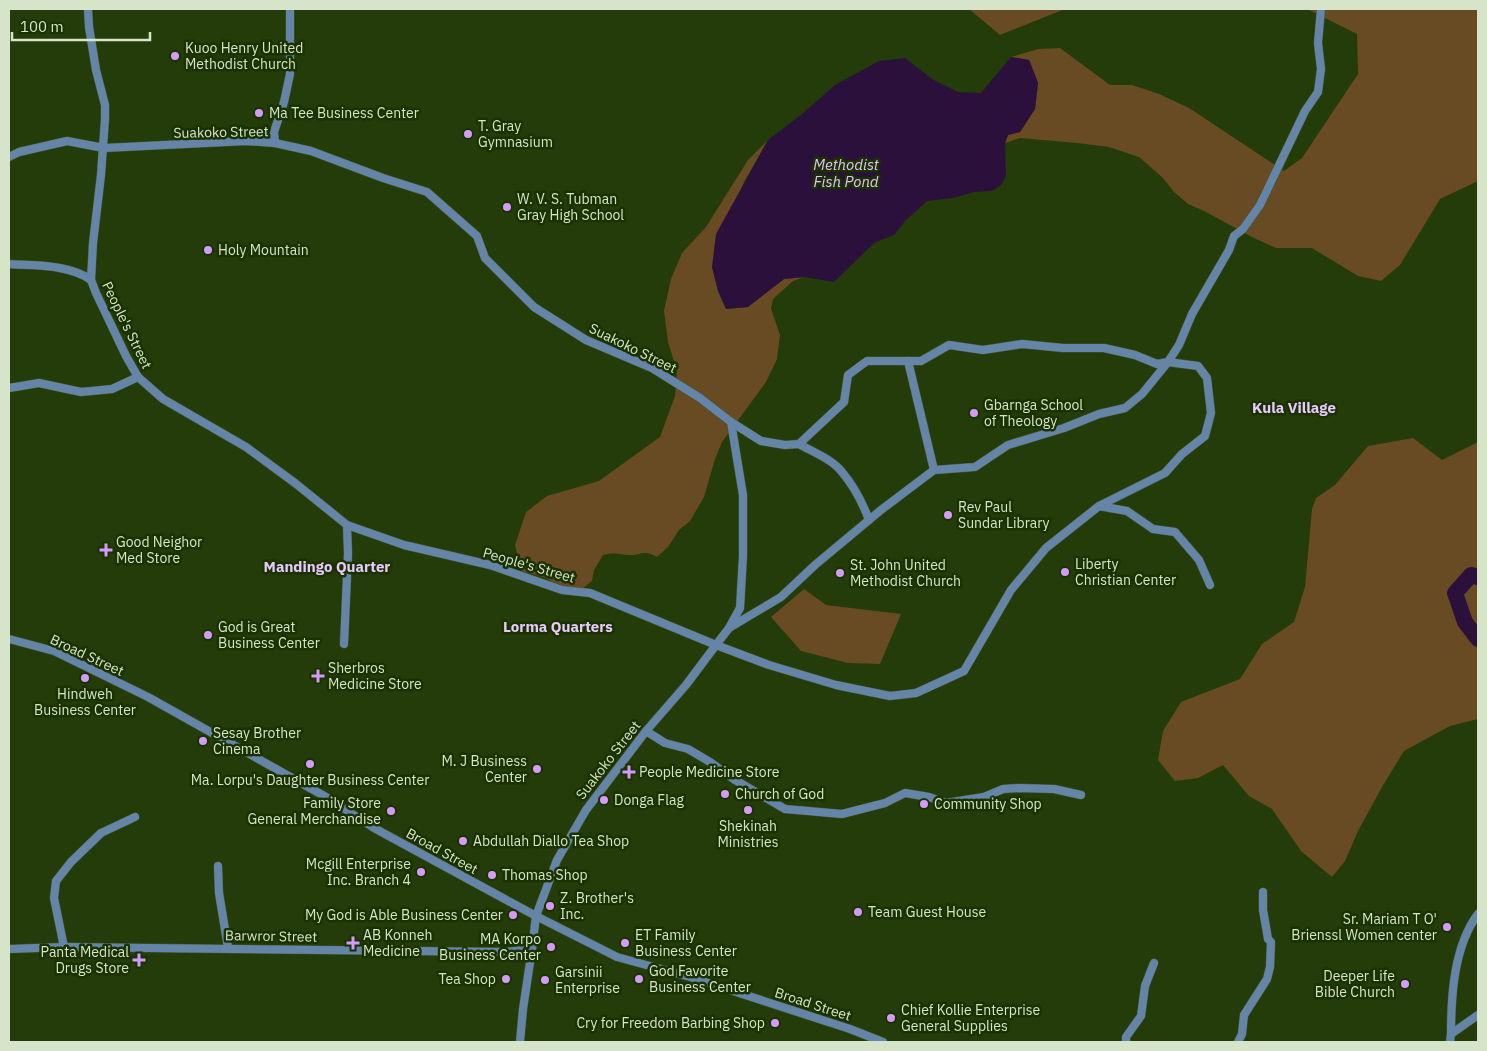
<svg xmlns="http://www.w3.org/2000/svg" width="1487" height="1051" font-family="'IBM Plex Sans',sans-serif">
	<rect width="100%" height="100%" fill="#243c09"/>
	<g fill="#684a23">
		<polygon points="969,9 1065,9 1000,35"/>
		<polygon points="1307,9 1478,9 1478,181 1440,199 1400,265 1381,281 1358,276 1312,248 1276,248 1252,237 1204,211 1188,204 1174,192 1162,177 1139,157 1109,147 1077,143 1020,138 1005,143 1008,135 1020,132 1035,109 1038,83 1029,60 1011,57 1038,49 1060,48 1110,85 1132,85 1159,94 1189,108 1284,171 1302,158 1358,74 1357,34"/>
		<path d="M768,140L744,182L712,267L718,291L726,309L748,307L784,279L804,277L793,281L773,299L771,309L780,335L777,359L766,382L722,442L715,459L704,497L690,521L679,530L668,547L657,557C643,549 641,556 628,555C615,554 617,552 603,555L594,570L592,581L582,589H562L546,578L521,571L515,545L526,512L547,496L599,481L660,437L675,396L677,371L668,342L664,311L671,279L682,253L706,227L748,160Z"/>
		<polygon points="1413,438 1442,460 1478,442 1478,719 1450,726 1404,751 1382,787 1358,831 1345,861 1332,877 1301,851 1272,809 1249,796 1223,765 1198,778 1175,781 1158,760 1163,731 1181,702 1240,679 1262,644 1294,622 1305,587 1312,509 1316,498 1335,485 1368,446"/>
		<polygon points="804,589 826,605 901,614 880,664 848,663 801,651 771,617"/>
	</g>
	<polygon fill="#2c103c" points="1011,57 1029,60 1038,83 1035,109 1020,132 1008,135 1005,143 1006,176 1001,185 992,191 974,192 953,198 927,201 906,220 894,235 874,243 834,282 804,277 784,279 748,307 726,309 718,291 712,267 716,234 768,140 802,114 835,85 879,61 905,58 932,79 958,92 981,93"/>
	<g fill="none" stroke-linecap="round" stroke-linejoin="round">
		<polyline stroke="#2c103c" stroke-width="16" points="1478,577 1471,575 1455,593 1465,622 1478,639"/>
		<g stroke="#445a2c" stroke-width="9">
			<g id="minor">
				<polyline points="88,9 89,27 96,70 105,105 105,119 101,175 93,243 91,280 96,293 126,356 138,377 163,399 246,447 295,483 347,525 404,545 490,565 562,590 590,593 716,645 769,665 836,685 890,696 916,693 964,671 1011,590 1046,548 1099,506 1127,511 1153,529 1175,532 1199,560 1210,585"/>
				<polyline points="275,143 274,132 284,102 290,74 290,9"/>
				<polyline points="9,157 19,152 67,141 104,148 246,141 275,143 311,151 383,178 427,192 477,236 485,258 534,307 586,340 652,368 700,398 731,422 743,495 743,556 740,608 729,628 716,645 686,685 646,731 586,810 557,860 536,916 532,949 523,1009 520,1042"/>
				<path d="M9,264C35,266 69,264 91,280"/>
				<polyline points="908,361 934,470"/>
				<polyline points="9,388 39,383 81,392 112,389 138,377"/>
				<polyline points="731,422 761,441 785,445 799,444 844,402 848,375 867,361 921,361 949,345 983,350 1022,344 1063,348 1104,348 1135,355 1157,364 1168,362 1198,366 1207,378 1211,413 1205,436 1182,454 1165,473 1099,506"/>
				<path d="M799,444C813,452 832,459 842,472C853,485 863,504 869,520"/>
				<polyline points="729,628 781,597 815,565 881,510 934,470 975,467 1008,445 1064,428 1099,414 1125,408 1142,394 1168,362 1179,345 1192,314 1229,250 1234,236 1243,229 1260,205 1305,111 1318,92 1321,69 1318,43 1321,9"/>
				<polyline points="9,639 54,651 148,697 326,797 374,828 536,916 617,957 690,977 850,1029 883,1042"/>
				<polyline points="344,644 348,553 347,525"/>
				<polyline points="646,731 665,743 688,749 710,762 735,780 785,809 842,814 885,803 905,793 929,797 946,803 984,797 1003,789 1020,788 1054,789 1081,795"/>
				<polyline points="218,866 219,893 228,948"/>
				<polyline points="64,947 54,898 56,881 71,862 101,833 135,817"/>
				<polyline points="9,949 64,947 505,952 532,949"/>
				<path d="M1451,1034C1451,995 1454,946 1478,914"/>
				<polyline points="1126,1042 1126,1037 1141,1016 1145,986 1154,963"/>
				<polyline points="1238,1042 1242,1034 1244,1015 1267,979 1270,967 1271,942 1268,939 1263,910 1263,892"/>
				<polyline points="1450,1042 1451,1034 1478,1015"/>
			</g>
		</g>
		<use href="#minor" stroke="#6585a8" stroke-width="8"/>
	</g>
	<g fill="#d69bfa" stroke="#1a3100" stroke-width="2">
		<circle cx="175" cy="56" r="5"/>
		<circle cx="259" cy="113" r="5"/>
		<circle cx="468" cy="134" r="5"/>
		<circle cx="507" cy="207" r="5"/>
		<circle cx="208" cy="250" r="5"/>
		<circle cx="974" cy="413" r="5"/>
		<circle cx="948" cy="515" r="5"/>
		<path d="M103.5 542.5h5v5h5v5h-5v5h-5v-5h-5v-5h5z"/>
		<circle cx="1065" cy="572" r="5"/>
		<circle cx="840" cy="573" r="5"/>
		<circle cx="208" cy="635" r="5"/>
		<path d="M315.5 668.5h5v5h5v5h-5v5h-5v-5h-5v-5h5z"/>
		<circle cx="85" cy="678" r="5"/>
		<circle cx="203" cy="741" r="5"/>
		<circle cx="310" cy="764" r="5"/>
		<circle cx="537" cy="769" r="5"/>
		<path d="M626.5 764.5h5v5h5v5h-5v5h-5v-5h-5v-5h5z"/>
		<circle cx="725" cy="794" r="5"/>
		<circle cx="604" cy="800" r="5"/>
		<circle cx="924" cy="804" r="5"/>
		<circle cx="748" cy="810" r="5"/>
		<circle cx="391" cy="811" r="5"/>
		<circle cx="463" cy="841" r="5"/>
		<circle cx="421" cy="872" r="5"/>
		<circle cx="492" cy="875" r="5"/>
		<circle cx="550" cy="906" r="5"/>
		<circle cx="858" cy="912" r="5"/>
		<circle cx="513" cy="915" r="5"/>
		<circle cx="1447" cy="927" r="5"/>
		<path d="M350.5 935.5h5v5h5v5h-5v5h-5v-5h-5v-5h5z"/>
		<circle cx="625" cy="943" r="5"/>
		<circle cx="551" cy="947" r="5"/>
		<path d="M136.5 952.5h5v5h5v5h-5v5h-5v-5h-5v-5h5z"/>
		<circle cx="506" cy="979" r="5"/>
		<circle cx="639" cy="979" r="5"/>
		<circle cx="545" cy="980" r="5"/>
		<circle cx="1405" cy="984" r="5"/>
		<circle cx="891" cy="1018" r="5"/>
		<circle cx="775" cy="1023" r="5"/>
	</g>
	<g text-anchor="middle" stroke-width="5" stroke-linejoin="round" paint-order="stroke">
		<g font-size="14" fill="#d6e5ca" stroke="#1a3100" text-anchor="start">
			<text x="185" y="53">Kuoo Henry United<tspan x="185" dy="16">Methodist Church</tspan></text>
			<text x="269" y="118">Ma Tee Business Center</text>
			<text x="478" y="131">T. Gray<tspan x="478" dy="16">Gymnasium</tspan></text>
			<text x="517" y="204">W. V. S. Tubman<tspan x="517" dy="16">Gray High School</tspan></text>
			<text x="218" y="255">Holy Mountain</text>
			<text x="984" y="410">Gbarnga School<tspan x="984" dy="16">of Theology</tspan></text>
			<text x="958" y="512">Rev Paul<tspan x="958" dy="16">Sundar Library</tspan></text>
			<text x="116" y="547">Good Neighor<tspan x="116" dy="16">Med Store</tspan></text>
			<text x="1075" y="569">Liberty<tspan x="1075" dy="16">Christian Center</tspan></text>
			<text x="850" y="570">St. John United<tspan x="850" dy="16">Methodist Church</tspan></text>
			<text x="218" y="632">God is Great<tspan x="218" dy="16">Business Center</tspan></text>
			<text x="328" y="673">Sherbros<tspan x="328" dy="16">Medicine Store</tspan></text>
			<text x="85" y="699" text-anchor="middle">Hindweh<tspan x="85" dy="16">Business Center</tspan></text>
			<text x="213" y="738">Sesay Brother<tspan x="213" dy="16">Cinema</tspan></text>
			<text x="527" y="766" text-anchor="end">M. J Business<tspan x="527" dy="16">Center</tspan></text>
			<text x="639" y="777">People Medicine Store</text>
			<text x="310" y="785" text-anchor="middle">Ma. Lorpu's Daughter Business Center</text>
			<text x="735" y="799">Church of God</text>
			<text x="614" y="805">Donga Flag</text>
			<text x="381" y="808" text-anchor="end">Family Store<tspan x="381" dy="16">General Merchandise</tspan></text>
			<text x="934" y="809">Community Shop</text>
			<text x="748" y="831" text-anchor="middle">Shekinah<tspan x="748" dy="16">Ministries</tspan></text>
			<text x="473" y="846">Abdullah Diallo Tea Shop</text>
			<text x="411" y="869" text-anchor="end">Mcgill Enterprise<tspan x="411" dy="16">Inc. Branch 4</tspan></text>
			<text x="502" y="880">Thomas Shop</text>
			<text x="560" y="903">Z. Brother's<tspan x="560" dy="16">Inc.</tspan></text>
			<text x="868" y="917">Team Guest House</text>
			<text x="503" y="920" text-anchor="end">My God is Able Business Center</text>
			<text x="1437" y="924" text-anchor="end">Sr. Mariam T O'<tspan x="1437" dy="16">Brienssl Women center</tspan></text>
			<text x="363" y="940">AB Konneh<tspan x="363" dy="16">Medicine</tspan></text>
			<text x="635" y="940">ET Family<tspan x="635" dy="16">Business Center</tspan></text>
			<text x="541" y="944" text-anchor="end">MA Korpo<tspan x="541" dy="16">Business Center</tspan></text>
			<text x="129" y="957" text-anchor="end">Panta Medical<tspan x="129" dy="16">Drugs Store</tspan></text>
			<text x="649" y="976">God Favorite<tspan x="649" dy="16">Business Center</tspan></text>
			<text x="555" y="977">Garsinii<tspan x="555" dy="16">Enterprise</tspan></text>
			<text x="1395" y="981" text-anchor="end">Deeper Life<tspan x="1395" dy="16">Bible Church</tspan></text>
			<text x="496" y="984" text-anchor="end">Tea Shop</text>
			<text x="901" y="1015">Chief Kollie Enterprise<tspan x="901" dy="16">General Supplies</tspan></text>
			<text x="765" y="1028" text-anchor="end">Cry for Freedom Barbing Shop</text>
		</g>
		<g font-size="14" fill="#d6e5ca" stroke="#1a3100">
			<text transform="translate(221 132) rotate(-1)" y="5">Suakoko Street</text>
			<text transform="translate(127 325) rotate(64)" y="5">People's Street</text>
			<text transform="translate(633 348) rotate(26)" y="5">Suakoko Street</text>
			<text transform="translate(529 565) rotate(16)" y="5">People's Street</text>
			<text transform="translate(87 655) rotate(25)" y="5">Broad Street</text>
			<text transform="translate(608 760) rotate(-52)" y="5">Suakoko Street</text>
			<text transform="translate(442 851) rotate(29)" y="5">Broad Street</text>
			<text transform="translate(271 936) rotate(1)" y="5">Barwror Street</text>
			<text transform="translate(813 1004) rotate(18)" y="5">Broad Street</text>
		</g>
		<g font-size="15" font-style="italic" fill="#e5c0fd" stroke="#1a3100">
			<text x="846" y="170">Methodist<tspan x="846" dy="17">Fish Pond</tspan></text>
		</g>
		<g font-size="15" font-weight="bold" fill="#e9c9ff" stroke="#1a3100">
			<text x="1294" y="413">Kula Village</text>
			<text x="327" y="572">Mandingo Quarter</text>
			<text x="558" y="632">Lorma Quarters</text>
		</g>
	</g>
	<rect width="1487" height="1051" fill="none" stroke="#d6e5ca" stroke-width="20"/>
	<path d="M12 32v8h138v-8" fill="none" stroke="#d6e5ca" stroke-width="2.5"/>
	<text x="20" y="32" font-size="15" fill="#d6e5ca" stroke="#1a3100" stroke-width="4" paint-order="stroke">100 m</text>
</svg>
